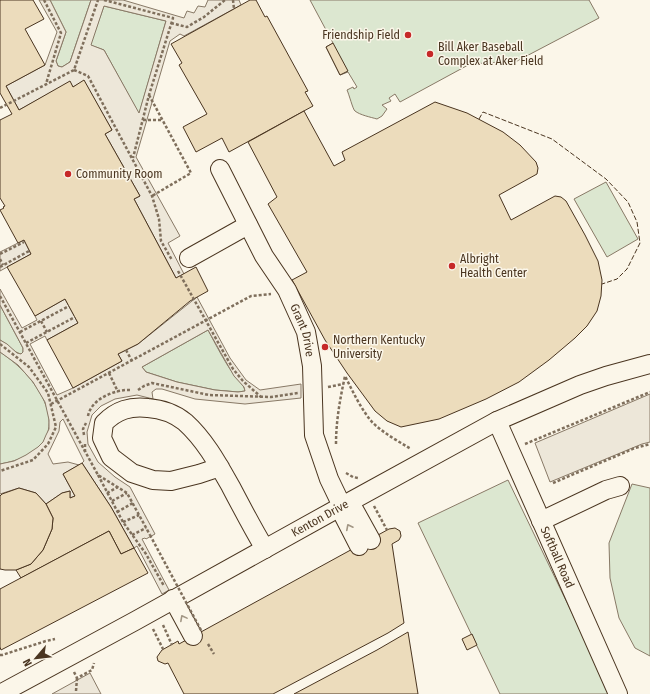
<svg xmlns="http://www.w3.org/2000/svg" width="650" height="694" font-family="'Fira Sans Condensed',sans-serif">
	<rect width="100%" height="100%" fill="#fbf6e9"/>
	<g fill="#dce7d0" stroke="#887966">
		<polygon points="50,0 91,0 70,62 62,67 58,66 56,61 66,32"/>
		<path d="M310,0H589L599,18L517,61L470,64L400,102L395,94L389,98L391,101L382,105L387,109L382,116L377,119C370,117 360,115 355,111C353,110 349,94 347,90L353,87L354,89L357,87L348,72L340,75L326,47L333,43Z"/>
		<polygon points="104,6 166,21 139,114 104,50 90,45"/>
		<polygon points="606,182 638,239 607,257 574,199"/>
		<path d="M0,305L23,348V352L21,354C13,352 7,344 0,340Z"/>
		<path d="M208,330C216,345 224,361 234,375C237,380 244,384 245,391L238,392L215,390L177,382L146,372L142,367Z"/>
		<path d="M0,352C48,383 81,450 0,464Z"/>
		<polygon points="508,480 611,694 500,694 418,523"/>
		<polygon points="632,484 650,488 650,656 635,648 619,618 610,578 609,543"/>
	</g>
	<g fill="#ede7d9" stroke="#887966" fill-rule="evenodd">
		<path d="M39,0H50L66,32L56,61L58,66L62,67L70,62L91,0H123L184,18L187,11L194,13L198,6L205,7L208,0H239L241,5L184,36L180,34L170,41L136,157L180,236L168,243L184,274L176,278L134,199L140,196L105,134L112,130L84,81L73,87L70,82L19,110L6,86L45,65L57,32ZM104,6L166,21L139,113L104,50L91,45Z"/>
		<polygon points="24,240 31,254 0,271 0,252"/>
		<path d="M0,289L22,328L37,320L35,316L65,299L78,323L47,340L45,336L30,344L57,395L73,388L122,361L118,354L138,344L197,297L230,358L246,380L260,390L301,384V398L245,404L195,399L162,389H156L152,392L153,399L137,395L115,399L101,406L92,415L87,432L88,444L98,462L115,477L130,487L155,534L146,539L145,538L142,539L169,590L162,594L137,546L134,548L111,507L82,463L84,461L63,419L60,422L59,431L48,454L53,464L68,462L79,465L63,474L75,496L70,498V491L62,493L46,504L36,493L19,488L0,494V464L14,461L26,455L38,447L43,442L46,435L49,429V420L45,402L33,382L18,365L0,352V340L7,344L17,353L21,354L23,352V348L0,305ZM208,330L234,376L244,387L245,391L238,392L215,390L177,382L146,372L142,367Z"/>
		<polygon points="650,394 650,442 642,444 550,482 535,443"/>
		<polygon points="90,673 101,694 52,694"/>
	</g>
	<g fill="#ecdcbc" stroke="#4a3520">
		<polygon points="0,0 33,0 44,19 25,29 45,65 6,86 19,110 70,81 73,87 84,80 112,130 105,134 140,196 134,199 176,278 196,267 208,291 190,301 138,344 118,354 122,361 73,388 47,340 78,323 65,299 35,316 7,267 31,254 24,240 18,243 0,210 4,208 3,207 5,206 0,198 0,120 12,114 0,93"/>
		<polygon points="250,0 256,0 265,17 267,16 308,91 305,92 313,106 229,152 222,138 196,152 183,127 207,114 179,65 182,63 171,44"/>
		<polygon points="333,43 348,71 340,75 326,47"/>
		<polygon points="435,102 467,113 503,132 520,145 536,162 538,168 537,174 499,195 511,220 555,196 561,197 566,201 585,235 598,261 602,280 601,296 597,311 587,326 575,338 549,360 519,382 486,399 439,419 401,427 387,421 375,411 347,373 325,340 292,280 307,272 268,204 277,197 248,142 304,111 334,166 345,160 342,152"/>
		<polygon points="82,463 111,507 134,548 121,554 109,531 21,578 16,570 31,564 43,550 52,529 53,518 46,504 62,493 70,491 70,498 75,496 63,474"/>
		<polygon points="19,488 36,493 46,504 53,518 52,529 43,550 31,564 16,570 5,570 0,569 0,496 2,494"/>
		<polygon points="395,528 400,531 401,536 399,540 392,544 404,623 388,633 273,694 184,694 168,663 165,664 158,661 157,657 162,650 178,641 179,644 389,529"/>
		<polygon points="109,531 121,554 134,548 148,573 1,650 0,647 0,589"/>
		<polygon points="408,632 418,694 294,694 377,650"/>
		<polygon points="472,634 477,645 467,650 462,639"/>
	</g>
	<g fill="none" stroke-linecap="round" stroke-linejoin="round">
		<g stroke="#4a3520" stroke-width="20">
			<g id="minor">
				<path id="s1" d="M220,169L264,256L287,290L306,332L312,366L314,435L329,479L342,506"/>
				<polyline points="189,258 248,225"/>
				<path id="s2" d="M497,421L618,694"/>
				<path d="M220,467L199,474L171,481L153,480L132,473L111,457L102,438L104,423C117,410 130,406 148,408C162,409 175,414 185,422C205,440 218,464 231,487C242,508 253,529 265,549"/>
				<polyline points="351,504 371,540"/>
				<polyline points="339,507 359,546"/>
				<polyline points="541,521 606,490 620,486"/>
				<polyline points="173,599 193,636"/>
				<path id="s3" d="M0,694L135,621L342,506L497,421L580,385L606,376L650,364"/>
			</g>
		</g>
		<g stroke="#7f6f5c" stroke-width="2.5" stroke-dasharray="3 2" stroke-linecap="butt">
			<polyline points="44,0 61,33 46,84"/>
			<polyline points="104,0 173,18 149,95 133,158"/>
			<polyline points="233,0 234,9"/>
			<polyline points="171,23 187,27 204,17 225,0"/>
			<polyline points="74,70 88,76 152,196 159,219 161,241 172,260"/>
			<polyline points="149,95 191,173 152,196"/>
			<polyline points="0,108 74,70 98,0"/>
			<polyline points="143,120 163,120"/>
			<polyline points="0,254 24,242"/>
			<polyline points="0,259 3,265"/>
			<polyline points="0,267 29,251"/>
			<polyline points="178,271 233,369 243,381 261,397"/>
			<polyline points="0,296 98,475 127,493 150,535"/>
			<polyline points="41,321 47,332"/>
			<polyline points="20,332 69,306"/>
			<polyline points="26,343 75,317"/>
			<polyline points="0,344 29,367 48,393 56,427 48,444 33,460 0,471"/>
			<polyline points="126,350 132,361"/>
			<polyline points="109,373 118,392"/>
			<polyline points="328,387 343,384"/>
			<polyline points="138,390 144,386 152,383 209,395 271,397 298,393"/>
			<polyline points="51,404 251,296 271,294"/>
			<path d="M88,416C91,399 115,389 131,390"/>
			<polyline points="84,435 83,429 86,423"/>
			<polyline points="85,444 85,454"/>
			<path d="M336,444C336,421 340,399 345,376C353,392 361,409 372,422C383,433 398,441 411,449"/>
			<polyline points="525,444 650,392"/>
			<polyline points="346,473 353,477 358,478"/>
			<polyline points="98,475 123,522 146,554 164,586"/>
			<polyline points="553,483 635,448 650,444"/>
			<polyline points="107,493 118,487"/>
			<polyline points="112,501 127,493"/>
			<polyline points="374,506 387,530"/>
			<polyline points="117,512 133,503"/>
			<polyline points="123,522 139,515"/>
			<polyline points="132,535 146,528"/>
			<polyline points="163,625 172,645"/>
			<polyline points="153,629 163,649"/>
			<polyline points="208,644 214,654"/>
			<polyline points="0,655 2,655 46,641 55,639"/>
			<polyline points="74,672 77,678 92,670 94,663"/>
			<polyline points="76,691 77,678"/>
		</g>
		<use href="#minor" stroke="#fbf6e9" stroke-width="18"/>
		<polyline stroke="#7f6f5c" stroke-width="2.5" stroke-dasharray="3 2" stroke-linecap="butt" points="150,535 202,632"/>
		<polyline stroke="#4a3520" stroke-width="1" stroke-dasharray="5 2" stroke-linecap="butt" points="479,119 483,112 552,139 606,179 628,202 637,222 640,243 627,269 617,279 602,284"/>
	</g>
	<defs><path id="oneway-chevron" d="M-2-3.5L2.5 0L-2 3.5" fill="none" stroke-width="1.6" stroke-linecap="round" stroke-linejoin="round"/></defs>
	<g stroke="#a29684">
		<use href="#oneway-chevron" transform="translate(349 527) rotate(-117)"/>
		<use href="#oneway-chevron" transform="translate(183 618) rotate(-118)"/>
	</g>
	<g fill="#c62828" stroke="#fbf6e9" stroke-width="1.5">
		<circle cx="408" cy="35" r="4"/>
		<circle cx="430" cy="54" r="4"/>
		<circle cx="68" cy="174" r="4"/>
		<circle cx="452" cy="266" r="4"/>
		<circle cx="325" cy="347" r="4"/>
	</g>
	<g text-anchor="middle" stroke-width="3" stroke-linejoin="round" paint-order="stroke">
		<g font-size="12" fill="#4a3520" stroke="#fbf6e9" text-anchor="start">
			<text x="400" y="39" text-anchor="end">Friendship Field</text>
			<text x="438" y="51">Bill Aker Baseball<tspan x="438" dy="14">Complex at Aker Field</tspan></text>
			<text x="76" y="178">Community Room</text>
			<text x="460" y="263">Albright<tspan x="460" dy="14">Health Center</tspan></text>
			<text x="333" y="344">Northern Kentucky<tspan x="333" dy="14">University</tspan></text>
		</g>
		<g font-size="12" fill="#4a3520" stroke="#fbf6e9">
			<text dy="4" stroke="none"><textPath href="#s1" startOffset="182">Grant Drive</textPath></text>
			<text dy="4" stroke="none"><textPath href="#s3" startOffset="365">Kenton Drive</textPath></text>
			<text dy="4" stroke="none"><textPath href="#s2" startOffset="149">Softball Road</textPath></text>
		</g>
	</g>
	<g transform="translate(36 658) rotate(242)" stroke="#fbf6e9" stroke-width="3" paint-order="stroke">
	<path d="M0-3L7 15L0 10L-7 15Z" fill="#4a3520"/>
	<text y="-6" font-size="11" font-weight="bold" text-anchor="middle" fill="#4a3520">N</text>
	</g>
</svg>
